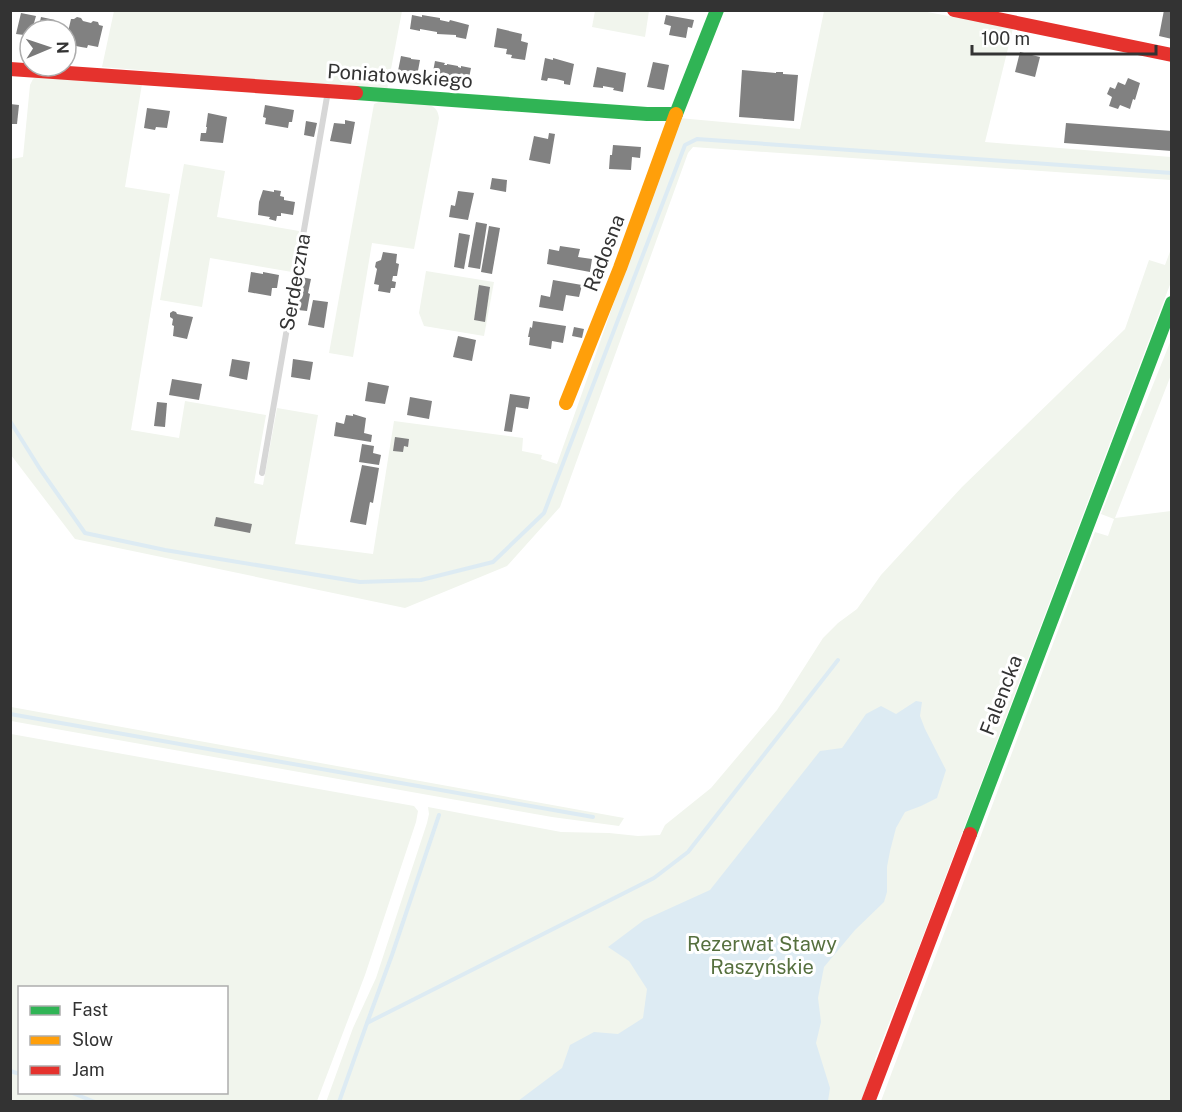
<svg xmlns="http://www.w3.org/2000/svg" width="1182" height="1112" font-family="'Public Sans',sans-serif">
	<rect width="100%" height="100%" fill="#fff"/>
	<g fill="#f1f5ed" fill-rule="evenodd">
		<polygon points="114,11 402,11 387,90 102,67"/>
		<polygon points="595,11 649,11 645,37 592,27"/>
		<polygon points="824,11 922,11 1013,28 985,142 1171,157 1171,180 693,147 688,153 560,507 507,566 405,608 75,539 11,455 11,159 23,157 30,85 33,79 38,76 142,84 125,187 170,194 131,430 179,438 185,401 266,415 254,483 263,485 277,408 318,415 295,544 373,554 394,421 523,438 522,451 542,455 541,459 557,464 679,118 800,129"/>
		<path d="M381,101L430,105C436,108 438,111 439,118L414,249L372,243L353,357L329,353L374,104Z"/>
		<polygon points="184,164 225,171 217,217 299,231 292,272 210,258 202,307 160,300"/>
		<polygon points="1171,249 1171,282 913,962 912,964 875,1059 875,1063 861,1101 326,1102 353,1028 376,978 427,823 429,814 428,807 561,832 609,833 638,836 660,835 665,825 711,788 777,710 823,638 838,623 857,609 881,575 962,487 1125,329 1149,260 1165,265"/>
		<polygon points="426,271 494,282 484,336 424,326 419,313"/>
		<polygon points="1171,340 1171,375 1115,518 1171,511 1171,1101 881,1101 1095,532 1108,536 1114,519 1101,514"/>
		<polygon points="11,707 624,818 619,826 552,817 11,721"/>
		<path d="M11,734L414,806L418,811L416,822L365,975L317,1101H11ZM20,988H226V1092H20Z"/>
	</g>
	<polygon fill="#ddebf3" points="916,701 922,702 920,716 925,729 946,770 937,798 921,806 905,812 896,828 890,851 887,867 887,892 884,902 855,930 824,967 818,998 821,1022 816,1043 830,1088 828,1101 518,1101 562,1068 570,1045 594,1032 618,1034 643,1018 647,989 629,961 608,947 644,920 710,890 820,751 842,748 866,714 881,706 896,714"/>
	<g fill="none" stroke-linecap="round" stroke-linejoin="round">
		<g stroke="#ddebf3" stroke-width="4">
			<polyline points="10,421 40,469 85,533 165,550 360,582 421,580 493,562 544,513 685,145 697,139 1172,173"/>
			<polyline points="10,714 593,817"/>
			<polyline points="367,1023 392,955 439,815"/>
			<polyline points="10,1071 20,1074"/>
			<polyline points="70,1092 95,1102"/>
			<polyline points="339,1102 367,1023 654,878 688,852 838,660"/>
		</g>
	</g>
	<g fill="#818181">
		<polygon points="1164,10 1172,10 1172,39 1159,36"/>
		<polygon points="21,13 36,16 32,30 30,30 30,40 23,38 24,35 16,34"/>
		<polygon points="412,15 422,17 422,15 440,18 440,20 449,22 450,20 469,25 466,39 456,37 456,35 437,34 437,32 420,29 420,31 410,29"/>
		<polygon points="666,15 694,20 692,28 688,27 686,38 669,35 671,26 664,24"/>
		<polygon points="41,17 55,20 53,30 38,30"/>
		<polygon points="77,17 81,18 83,21 91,23 93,21 98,22 99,25 103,26 98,47 88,45 87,48 81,47 76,46 76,42 66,40 71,19 74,19"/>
		<polygon points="497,28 522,34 521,41 528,43 525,60 511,58 512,55 506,54 507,49 494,47"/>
		<polygon points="1020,52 1040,57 1035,77 1015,72"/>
		<polygon points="401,56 411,58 411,59 420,60 417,76 398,71"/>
		<polygon points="545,58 553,60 553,58 574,64 570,85 564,84 564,81 556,79 548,78 547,81 541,80"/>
		<polygon points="435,61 445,63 444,65 447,65 447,64 458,66 458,67 461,68 461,66 471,68 468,83 432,77"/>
		<polygon points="653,62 669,65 664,90 647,87"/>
		<polygon points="597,67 626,73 623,92 613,90 614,88 603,86 603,88 593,87"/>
		<polygon points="742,70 776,73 776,72 783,72 783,74 798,75 794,121 739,117"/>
		<polygon points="1128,78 1140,83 1135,100 1133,99 1130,109 1120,105 1118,109 1109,106 1112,97 1107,94 1110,87 1115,89 1118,82 1125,85"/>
		<polygon points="10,104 19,105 17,124 10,124"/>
		<polygon points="265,105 294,110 292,122 289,122 288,128 265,124 266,118 263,117"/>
		<polygon points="147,108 170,111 167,128 156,127 155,130 144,128"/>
		<polygon points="208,113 227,117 223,143 200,141 201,133 206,133 207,127 206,127"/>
		<polygon points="345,120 355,122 351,144 330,141 334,123 345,124"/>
		<polygon points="306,121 317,123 314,137 304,135"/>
		<polygon points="1066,123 1172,131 1172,151 1064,143"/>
		<polygon points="549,133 555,134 550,164 529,160 534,136 548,139"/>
		<polygon points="613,145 641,147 640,158 632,157 631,170 609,169 610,155 612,155"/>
		<polygon points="492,178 507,180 506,192 490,189"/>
		<polygon points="263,190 274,192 274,190 281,191 280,196 284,197 284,200 295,202 293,215 281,213 281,216 277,216 276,221 269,219 270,217 258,215 259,202"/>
		<polygon points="458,191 474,193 468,220 449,217 451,205 455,206"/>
		<polygon points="476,222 487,224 480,269 468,267"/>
		<polygon points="489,226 500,228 492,274 481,272"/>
		<polygon points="459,233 470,235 464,269 454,267"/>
		<polygon points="560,246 580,249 578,257 592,259 590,272 547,264 549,249 559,251"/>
		<polygon points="383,252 397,254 396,263 399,264 397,276 393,276 392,281 396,282 395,288 391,288 390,293 378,291 379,285 374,284 377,269 375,267 376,262 381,260"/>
		<polygon points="251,272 263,274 263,272 279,275 277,288 272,288 271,296 248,292"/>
		<polygon points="301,277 311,279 308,293 310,294 307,311 298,310 301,291 298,291"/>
		<polygon points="553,280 582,285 579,297 566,295 563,311 539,307 541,295 550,297"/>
		<polygon points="479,285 490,287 485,322 474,320"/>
		<polygon points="313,300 328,302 324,328 308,325"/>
		<polygon points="173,311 176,312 177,314 193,317 187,339 173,336 174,326 172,325 173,319 170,317 170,313"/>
		<polygon points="533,321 566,326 563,343 552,341 551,349 529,345 530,337 528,337 530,327 532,328"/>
		<polygon points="574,327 584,329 582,338 572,336"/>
		<polygon points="458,336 476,340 472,361 453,357"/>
		<polygon points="232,359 250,362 247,380 229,376"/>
		<polygon points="293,359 313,362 310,380 291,377"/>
		<polygon points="172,379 202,384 199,400 169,395"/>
		<polygon points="368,382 389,386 385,404 365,401"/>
		<polygon points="510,394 530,397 528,409 516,407 512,432 504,431"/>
		<polygon points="410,397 432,401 429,419 407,415"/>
		<polygon points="157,402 167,403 165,427 154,426"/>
		<polygon points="353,414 366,418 364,433 372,435 371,442 334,436 336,422 344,424 346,415 353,416"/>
		<polygon points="395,437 409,439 408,447 404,446 403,452 393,451"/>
		<polygon points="362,444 374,446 373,453 381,455 379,465 359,462"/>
		<polygon points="362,465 379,468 373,503 370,502 366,525 350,522"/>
		<polygon points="216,517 252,524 250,533 214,526"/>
	</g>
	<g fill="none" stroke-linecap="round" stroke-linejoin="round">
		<polyline stroke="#d7d7d7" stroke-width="6" points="262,473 328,91"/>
		<g stroke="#30b455" stroke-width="14">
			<polyline points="356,93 647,114 676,114 717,10"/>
			<polyline points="970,834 1172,303"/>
		</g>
		<polyline stroke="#ff9f0a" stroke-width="14" points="566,403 620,268 676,114"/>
		<g stroke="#e5322d" stroke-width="14">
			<polyline points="954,10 1172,55"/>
			<polyline points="10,69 356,93"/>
			<polyline points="868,1102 970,834"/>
		</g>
	</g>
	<g text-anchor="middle" stroke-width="6" stroke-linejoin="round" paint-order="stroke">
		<g font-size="20" fill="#333" stroke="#fff">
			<text transform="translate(400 76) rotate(4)" y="7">Poniatowskiego</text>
			<text transform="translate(604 253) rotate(-69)" y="7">Radosna</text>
			<text transform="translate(295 282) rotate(-80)" y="7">Serdeczna</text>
			<text transform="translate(1001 695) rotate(-69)" y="7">Falencka</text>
		</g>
		<g font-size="20" fill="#56703f" stroke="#fff">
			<text x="762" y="951">Rezerwat Stawy<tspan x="762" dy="23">Raszyńskie</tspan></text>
		</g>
	</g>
	<rect width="1182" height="1112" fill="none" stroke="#333333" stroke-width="24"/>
	<rect x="18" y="986" width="210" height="108" fill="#ffffff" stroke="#adadad" stroke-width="1.5"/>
	<rect x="30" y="1006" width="30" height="9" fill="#30b455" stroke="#adadad" stroke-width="1.5"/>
	<text x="72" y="1016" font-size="18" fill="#333333">Fast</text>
	<rect x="30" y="1036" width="30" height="9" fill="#ff9f0a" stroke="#adadad" stroke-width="1.5"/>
	<text x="72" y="1046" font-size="18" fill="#333333">Slow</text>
	<rect x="30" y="1066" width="30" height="9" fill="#e5322d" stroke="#adadad" stroke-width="1.5"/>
	<text x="72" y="1076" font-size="18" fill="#333333">Jam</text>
	<g transform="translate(48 48) rotate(88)"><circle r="28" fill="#ffffff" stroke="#adadad" stroke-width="1.5"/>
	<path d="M0-4.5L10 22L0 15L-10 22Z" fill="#7a7a7a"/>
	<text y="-9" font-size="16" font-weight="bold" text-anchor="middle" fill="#333333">N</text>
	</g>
	<path d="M972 45v9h184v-9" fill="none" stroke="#333333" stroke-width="3"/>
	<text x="981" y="45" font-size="18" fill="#333333" stroke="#ffffff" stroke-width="4.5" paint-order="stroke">100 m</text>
</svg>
